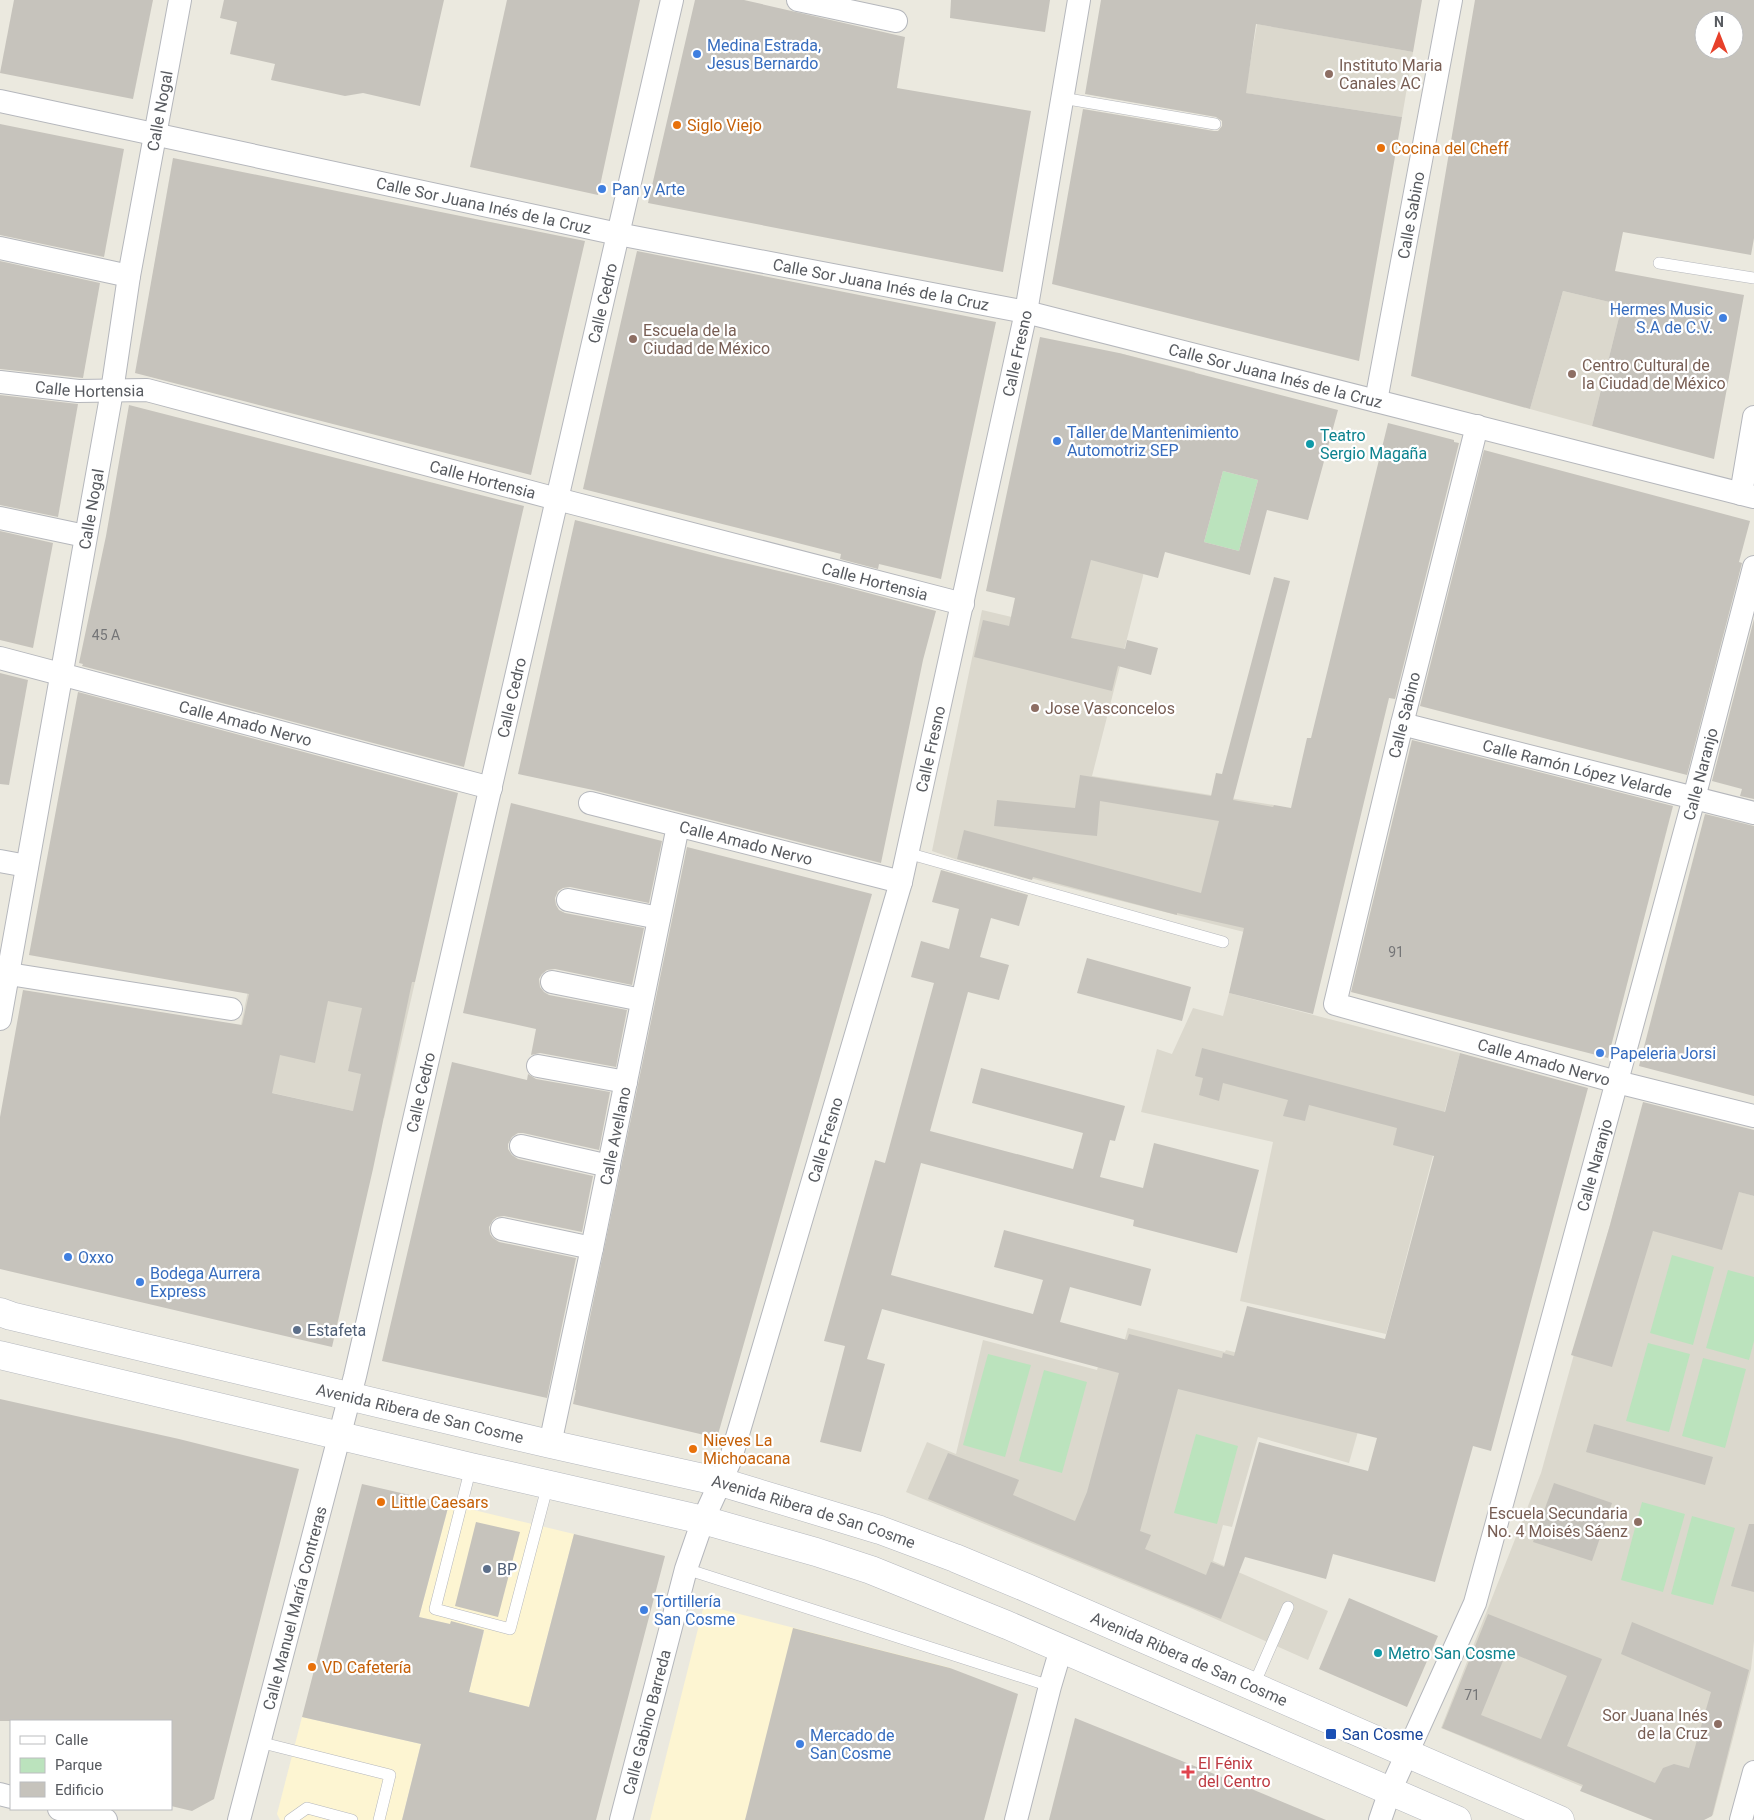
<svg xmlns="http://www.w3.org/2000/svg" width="1754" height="1820" font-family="Roboto,sans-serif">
	<rect width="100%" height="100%" fill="#ebe9df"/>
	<g fill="#fdf5d2">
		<polygon points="449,1504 574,1534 529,1707 469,1692 484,1632 419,1617"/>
		<polygon points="704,1605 951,1668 908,1820 650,1820"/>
		<polygon points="302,1717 421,1744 402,1820 280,1820 277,1814"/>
	</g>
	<g fill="#dbd8cd">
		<polygon points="1257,24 1413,52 1402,117 1245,93"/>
		<polygon points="1563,291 1622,305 1592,426 1530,409"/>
		<polygon points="1119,353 1195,372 1092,776 1274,805 1244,932 955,859 932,851 982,610 1049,626"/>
		<polygon points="257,947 415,982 384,1118 229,1083"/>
		<polygon points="1229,993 1460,1053 1386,1334 1240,1301 1273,1142 1141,1112 1157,1049 1172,1054 1193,1008 1223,1016"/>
		<polygon points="1628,1160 1754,1196 1754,1641 1751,1669 1713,1815 1703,1820 1662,1820 1441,1728 1541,1473"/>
		<polygon points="1128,1328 1225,1352 1226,1350 1371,1386 1349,1463 1258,1437 1232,1527 1223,1525 1213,1561 1328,1611 1308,1660 1193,1609 906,1492 927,1442 956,1454 983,1340 1097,1370 1101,1357 1119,1361"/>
	</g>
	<g fill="#bbe3bd">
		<polygon points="1223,471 1258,480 1239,551 1204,542"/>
		<polygon points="1672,1255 1714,1267 1693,1345 1650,1333"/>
		<polygon points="1728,1270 1754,1277 1754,1341 1749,1360 1706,1348"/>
		<polygon points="1648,1343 1690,1354 1669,1432 1626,1421"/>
		<polygon points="988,1354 1031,1365 1005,1457 963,1445"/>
		<polygon points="1703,1358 1746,1369 1725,1448 1682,1436"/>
		<polygon points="1044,1370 1087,1382 1062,1473 1019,1461"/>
		<polygon points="1196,1434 1238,1446 1217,1524 1174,1513"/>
		<polygon points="1642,1502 1685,1514 1663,1592 1621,1580"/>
		<polygon points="1692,1516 1735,1528 1713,1605 1671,1594"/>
	</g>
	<g fill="#c6c3bc" fill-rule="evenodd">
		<polygon points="14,0 153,0 133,99 0,73"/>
		<polygon points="224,0 444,0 420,106 363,93 345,96 271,80 275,64 230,54 237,22 220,18"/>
		<polygon points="507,0 640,0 598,195 470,167"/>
		<polygon points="695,0 744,0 905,37 897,88 1031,111 1003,272 648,203"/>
		<polygon points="951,0 1050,0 1045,32 950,18"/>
		<polygon points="1101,0 1422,0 1413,52 1256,24 1246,93 1402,117 1359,361 1052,284 1083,109 1214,131 1218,131 1222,126 1222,121 1216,117 1085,94"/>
		<path d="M1475,0H1754V238L1751,255L1623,232L1615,271L1744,295L1714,459L1592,426L1622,305L1563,291L1530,409L1411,376ZM1704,20H1734V50H1704Z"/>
		<polygon points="0,124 124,149 104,257 0,235"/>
		<polygon points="173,158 585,241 531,475 135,373"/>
		<polygon points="637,251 996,322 941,579 879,564 878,569 840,559 841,554 583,489"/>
		<polygon points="0,261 100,283 83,378 0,369"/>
		<path d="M1040,337L1119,353L1338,410L1308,520L1267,510L1250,575L1165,552L1158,578L1091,560L1071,638L1125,649L1127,640L1158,648L1151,675L1118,666L1112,691L974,657L983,620L1009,626L1015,598L986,591ZM1223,471L1258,480L1239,551L1204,542Z"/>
		<polygon points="0,395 78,404 58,517 0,505"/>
		<polygon points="129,405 524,506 464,767 82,666 83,664 79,663 106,536"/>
		<polygon points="1388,423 1454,440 1454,442 1459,443 1395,699 1389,698 1313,1014 1229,993 1244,928 1177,913 1177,915 1033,877 1032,880 957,859 964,830 1201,893 1219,821 1100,801 1097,836 994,826 997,800 1075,808 1080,775 1211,796 1216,773 1222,774 1274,577 1290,581 1233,800 1273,807 1274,805 1291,808 1307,738 1311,738"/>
		<polygon points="1484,450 1750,521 1739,562 1742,563 1687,775 1420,706"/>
		<polygon points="575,520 719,557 834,584 936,611 923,660 881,863 593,790 518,774"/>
		<polygon points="0,531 53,543 33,648 0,640"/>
		<polygon points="1754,619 1754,799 1740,796 1742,789 1712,781"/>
		<polygon points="0,673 28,680 9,785 0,784"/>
		<path d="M78,692L458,793L415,982H412L373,1169L332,1347L0,1269V1117L23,990L242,1025L249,994L29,955ZM328,1001L362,1008L348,1071L361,1074L353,1111L272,1093L280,1055L315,1063Z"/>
		<polygon points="1412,740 1673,806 1608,1058 1351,992"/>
		<polygon points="511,803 662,841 649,903 570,887 563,888 558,891 555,898 556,905 559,910 565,913 644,928 632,985 555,969 547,970 542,974 539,979 540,987 544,992 549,995 627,1010 616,1067 540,1053 531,1055 536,1029 463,1013"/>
		<polygon points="1705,814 1754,826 1754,1096 1639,1066"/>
		<polygon points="687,847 872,894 717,1438 573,1404 576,1390 575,1390"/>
		<path d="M941,870L1028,895L1019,926L991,918L980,957L1009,965L999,1000L968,992L930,1131L1073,1169L1083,1133L972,1103L981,1068L1125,1106L1115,1141L1110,1140L1100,1177L1143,1188L1154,1143L1259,1170L1237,1253L1133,1226L1134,1220L921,1163L891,1275L1033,1314L1043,1280L994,1267L1004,1230L1151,1269L1141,1306L1070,1287L1060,1322L1127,1340L1129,1334L1222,1358L1223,1353L1234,1356L1247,1306L1385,1339L1434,1156L1393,1145L1397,1128L1309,1105L1305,1121L1283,1116L1288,1100L1223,1083L1219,1101L1199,1095L1203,1078L1195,1076L1202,1048L1445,1112L1460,1053L1588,1088L1491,1451L1473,1446L1435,1582L1333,1554L1326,1579L1245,1557L1221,1619L928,1499L948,1453L1019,1480L1013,1495L1075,1521L1087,1492L1119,1373L882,1309L867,1359L885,1364L861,1452L820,1442L845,1346L824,1341L875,1160L885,1163L934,983L911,977L921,941L949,949L959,909L932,902ZM1178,1389L1377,1438L1368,1471L1259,1442L1224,1567L1211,1562L1206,1575L1145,1549L1151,1535L1140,1531Z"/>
		<polygon points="1087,958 1191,987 1182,1021 1077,993"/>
		<polygon points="452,1062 527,1080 528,1074 536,1079 610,1092 599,1150 523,1133 518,1133 512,1137 508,1144 508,1149 512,1155 518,1159 593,1176 582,1232 504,1216 497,1217 493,1220 489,1227 490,1234 493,1238 499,1242 576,1258 547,1398 382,1361"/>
		<polygon points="1643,1102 1754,1130 1754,1196 1739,1192 1722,1250 1653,1231 1612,1367 1571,1355 1610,1225"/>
		<polygon points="0,1399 179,1439 299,1469 214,1799 192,1811 171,1806 171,1721 0,1721"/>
		<polygon points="1594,1424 1713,1457 1705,1485 1586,1452"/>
		<polygon points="1554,1483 1612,1503 1592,1561 1533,1542"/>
		<polygon points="362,1484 449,1504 419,1617 450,1624 451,1621 484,1630 469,1692 529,1707 574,1534 665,1556 596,1820 402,1820 421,1744 302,1717"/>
		<polygon points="476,1522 520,1532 498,1617 455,1606"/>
		<polygon points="1749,1524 1754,1524 1754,1592 1731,1586"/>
		<polygon points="1349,1598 1438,1636 1407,1707 1319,1669"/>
		<path d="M1488,1614L1602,1659L1567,1746L1655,1783L1663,1768L1674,1764L1689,1768L1711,1692L1621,1654L1632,1622L1749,1670L1712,1816L1704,1820H1653L1580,1791L1583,1785L1442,1728ZM1507,1651L1567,1676L1541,1739L1481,1715Z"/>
		<polygon points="793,1628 950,1668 1018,1694 984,1820 745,1820"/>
		<polygon points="1075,1718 1254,1790 1326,1820 1049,1820"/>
	</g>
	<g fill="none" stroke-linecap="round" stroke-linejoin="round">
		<g stroke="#b5b7bc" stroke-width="12">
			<g id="service">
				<polyline points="1062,98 1215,124"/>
				<polyline points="1659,263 1754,278"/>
				<polyline points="907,853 1223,942"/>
				<polyline points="471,1467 435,1609 510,1629 548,1484"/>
				<polyline points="686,1569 1050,1686"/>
				<polyline points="1253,1687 1288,1607"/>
				<polyline points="259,1742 390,1775 379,1820"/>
				<polyline points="290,1820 307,1808 352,1820"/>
			</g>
		</g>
		<g stroke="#b5b7bc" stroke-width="24">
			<g id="minor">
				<polyline points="798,0 896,21"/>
				<path id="s1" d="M0,101L618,234L1026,312L1754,497"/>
				<polyline points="0,248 129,276"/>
				<path id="s2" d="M0,382L78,391L147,390L557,499L963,604"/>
				<path id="s3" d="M1376,401L1451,0"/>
				<path id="s4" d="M1477,426L1402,724L1335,1004L1617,1082L1754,1116"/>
				<polyline points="1741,494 1754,417"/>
				<polyline points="0,518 85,536"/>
				<path id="s5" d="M0,658L491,788"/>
				<path id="s6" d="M1402,724L1754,813"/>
				<path id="s7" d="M590,803L901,882"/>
				<polyline points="0,861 27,866"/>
				<polyline points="568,900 659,918"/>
				<polyline points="9,974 231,1009"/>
				<polyline points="552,982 642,1000"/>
				<path id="s8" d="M0,1019L112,391L129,276L180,0"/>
				<polyline points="538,1066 626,1082"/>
				<polyline points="521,1146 609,1166"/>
				<polyline points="502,1229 592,1248"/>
				<path id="s9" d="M550,1444L592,1248L678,826"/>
				<polyline points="0,1794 11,1797"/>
				<polyline points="59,1809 106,1820"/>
				<path id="s10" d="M239,1820L355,1376L672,0"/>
				<path id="s11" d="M621,1820L686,1569L703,1520L730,1461L901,882L1026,312L1079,0"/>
				<polyline points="1016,1820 1050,1686 1061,1649"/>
				<path id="s12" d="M1380,1820L1390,1791L1475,1603L1694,798L1754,567"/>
				<polyline points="1741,1820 1754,1772"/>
			</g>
		</g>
		<g stroke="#b5b8be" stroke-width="29">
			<g id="secondary">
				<path id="s13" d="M0,1312L11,1316L550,1444L721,1482L880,1530L955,1558L1027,1588L1560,1820"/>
				<polyline points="0,1355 471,1467 703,1520 816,1552 871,1570 1007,1625 1457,1820"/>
			</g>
		</g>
		<use href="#service" stroke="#fff" stroke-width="11"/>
		<use href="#minor" stroke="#fff" stroke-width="22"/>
		<use href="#secondary" stroke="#fff" stroke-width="28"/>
	</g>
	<g fill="#3f7fe0" stroke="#fff" stroke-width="2">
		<circle cx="697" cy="54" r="5"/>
		<circle cx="602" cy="189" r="5"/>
		<circle cx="1723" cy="318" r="5"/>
		<circle cx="1057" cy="441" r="5"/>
		<circle cx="1600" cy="1053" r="5"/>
		<circle cx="68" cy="1257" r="5"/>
		<circle cx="140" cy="1282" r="5"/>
		<circle cx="644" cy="1610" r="5"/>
		<circle cx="800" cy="1744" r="5"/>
	</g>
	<g fill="#8d6e63" stroke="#fff" stroke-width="2">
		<circle cx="1329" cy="74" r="5"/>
		<circle cx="633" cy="339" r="5"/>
		<circle cx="1572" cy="374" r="5"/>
		<circle cx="1035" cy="708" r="5"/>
		<circle cx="1638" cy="1522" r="5"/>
		<circle cx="1718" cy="1724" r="5"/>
	</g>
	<g fill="#e8710a" stroke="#fff" stroke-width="2">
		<circle cx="677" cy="125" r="5"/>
		<circle cx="1381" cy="148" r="5"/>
		<circle cx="693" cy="1449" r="5"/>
		<circle cx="381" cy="1502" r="5"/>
		<circle cx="312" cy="1667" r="5"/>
	</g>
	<g fill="#0f9aa8" stroke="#fff" stroke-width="2">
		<circle cx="1310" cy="444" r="5"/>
		<circle cx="1378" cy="1653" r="5"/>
	</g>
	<g fill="#5c6f8a" stroke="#fff" stroke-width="2">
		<circle cx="297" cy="1330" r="5"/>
		<circle cx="487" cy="1569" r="5"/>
	</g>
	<rect fill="#1a4fb4" stroke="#fff" stroke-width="2" x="1325" y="1728" width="12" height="12" rx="2.5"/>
	<path fill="#e0444e" stroke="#fff" stroke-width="2" d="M1185.5 1764.5h5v5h5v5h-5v5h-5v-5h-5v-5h5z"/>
	<g text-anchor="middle" stroke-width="4.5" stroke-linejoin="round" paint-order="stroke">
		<g font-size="14" fill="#747577">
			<text x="106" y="640">45 A</text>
			<text x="1396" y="957">91</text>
			<text x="1472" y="1700">71</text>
		</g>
		<g font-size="16" fill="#366cbe" stroke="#fff" text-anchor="start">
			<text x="707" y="51">Medina Estrada,<tspan x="707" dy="18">Jesus Bernardo</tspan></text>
			<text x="612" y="195">Pan y Arte</text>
			<text x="1713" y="315" text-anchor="end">Hermes Music<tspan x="1713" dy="18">S.A de C.V.</tspan></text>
			<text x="1067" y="438">Taller de Mantenimiento<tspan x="1067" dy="18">Automotriz SEP</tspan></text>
			<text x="1610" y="1059">Papeleria Jorsi</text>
			<text x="78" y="1263">Oxxo</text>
			<text x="150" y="1279">Bodega Aurrera<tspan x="150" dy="18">Express</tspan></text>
			<text x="654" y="1607">Tortillería<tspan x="654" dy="18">San Cosme</tspan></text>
			<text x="810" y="1741">Mercado de<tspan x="810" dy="18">San Cosme</tspan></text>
		</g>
		<g font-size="16" fill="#785e54" stroke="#fff" text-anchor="start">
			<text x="1339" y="71">Instituto Maria<tspan x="1339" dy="18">Canales AC</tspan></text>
			<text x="643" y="336">Escuela de la<tspan x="643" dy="18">Ciudad de México</tspan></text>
			<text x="1582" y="371">Centro Cultural de<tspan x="1582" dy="18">la Ciudad de México</tspan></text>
			<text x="1045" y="714">Jose Vasconcelos</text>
			<text x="1628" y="1519" text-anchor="end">Escuela Secundaria<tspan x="1628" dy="18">No. 4 Moisés Sáenz</tspan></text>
			<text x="1708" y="1721" text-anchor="end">Sor Juana Inés<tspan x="1708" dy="18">de la Cruz</tspan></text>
		</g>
		<g font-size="16" fill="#585b60" stroke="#fff">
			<text dy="6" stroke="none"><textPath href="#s8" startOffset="922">Calle Nogal</textPath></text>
			<text dy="6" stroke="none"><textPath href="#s1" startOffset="495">Calle Sor Juana Inés de la Cruz</textPath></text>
			<text dy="6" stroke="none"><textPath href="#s3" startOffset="189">Calle Sabino</textPath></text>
			<text dy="6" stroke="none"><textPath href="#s1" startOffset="900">Calle Sor Juana Inés de la Cruz</textPath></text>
			<text dy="6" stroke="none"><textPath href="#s10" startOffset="1560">Calle Cedro</textPath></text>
			<text dy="6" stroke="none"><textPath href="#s11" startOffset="1521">Calle Fresno</textPath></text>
			<text dy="6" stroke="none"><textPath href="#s1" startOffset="1305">Calle Sor Juana Inés de la Cruz</textPath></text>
			<text dy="6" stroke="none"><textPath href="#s2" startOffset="90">Calle Hortensia</textPath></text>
			<text dy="6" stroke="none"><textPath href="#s2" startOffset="495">Calle Hortensia</textPath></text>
			<text dy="6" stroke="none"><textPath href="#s8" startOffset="518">Calle Nogal</textPath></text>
			<text dy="6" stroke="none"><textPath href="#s2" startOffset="900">Calle Hortensia</textPath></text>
			<text dy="6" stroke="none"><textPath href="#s10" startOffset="1155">Calle Cedro</textPath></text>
			<text transform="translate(1404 715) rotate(-76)" y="6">Calle Sabino</text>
			<text dy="6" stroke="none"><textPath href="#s5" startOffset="254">Calle Amado Nervo</textPath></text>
			<text dy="6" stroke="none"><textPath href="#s11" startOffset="1116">Calle Fresno</textPath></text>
			<text dy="6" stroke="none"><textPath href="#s6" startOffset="181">Calle Ramón López Velarde</textPath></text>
			<text dy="6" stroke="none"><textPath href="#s12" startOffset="1096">Calle Naranjo</textPath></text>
			<text dy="6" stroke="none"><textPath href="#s7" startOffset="161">Calle Amado Nervo</textPath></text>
			<text dy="6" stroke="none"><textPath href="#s4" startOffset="812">Calle Amado Nervo</textPath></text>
			<text dy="6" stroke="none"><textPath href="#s10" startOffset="750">Calle Cedro</textPath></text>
			<text dy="6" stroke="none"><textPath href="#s9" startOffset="315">Calle Avellano</textPath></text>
			<text dy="6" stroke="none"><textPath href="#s11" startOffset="711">Calle Fresno</textPath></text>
			<text dy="6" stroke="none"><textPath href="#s12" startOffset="691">Calle Naranjo</textPath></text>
			<text dy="6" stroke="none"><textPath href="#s13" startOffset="432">Avenida Ribera de San Cosme</textPath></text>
			<text dy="6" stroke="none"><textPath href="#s13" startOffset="838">Avenida Ribera de San Cosme</textPath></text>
			<text dy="6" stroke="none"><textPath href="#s10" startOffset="219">Calle Manuel María Contreras</textPath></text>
			<text dy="6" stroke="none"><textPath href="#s13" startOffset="1242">Avenida Ribera de San Cosme</textPath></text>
			<text dy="6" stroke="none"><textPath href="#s11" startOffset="101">Calle Gabino Barreda</textPath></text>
		</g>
		<g font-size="16" fill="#c56008" stroke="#fff" text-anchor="start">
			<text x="687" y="131">Siglo Viejo</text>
			<text x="1391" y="154">Cocina del Cheff</text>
			<text x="703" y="1446">Nieves La<tspan x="703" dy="18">Michoacana</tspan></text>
			<text x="391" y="1508">Little Caesars</text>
			<text x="322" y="1673">VD Cafetería</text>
		</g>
		<g font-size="16" fill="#0d838f" stroke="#fff" text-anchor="start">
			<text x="1320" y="441">Teatro<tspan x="1320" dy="18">Sergio Magaña</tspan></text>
			<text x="1388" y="1659">Metro San Cosme</text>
		</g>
		<g font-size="16" fill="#4e5e75" stroke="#fff" text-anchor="start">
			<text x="307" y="1336">Estafeta</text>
			<text x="497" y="1575">BP</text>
		</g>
		<g font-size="16" fill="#164399" stroke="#fff" text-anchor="start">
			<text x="1342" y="1740">San Cosme</text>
		</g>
		<g font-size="16" fill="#be3a42" stroke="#fff" text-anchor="start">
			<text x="1198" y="1769">El Fénix<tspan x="1198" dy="18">del Centro</tspan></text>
		</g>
	</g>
	<rect x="10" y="1720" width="162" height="90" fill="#ffffff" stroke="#bcbdbf"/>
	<rect x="20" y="1736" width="25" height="8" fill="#ffffff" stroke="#bcbdbf"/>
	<text x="55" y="1745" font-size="15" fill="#585b60">Calle</text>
	<rect x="20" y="1758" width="25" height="15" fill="#bbe3bd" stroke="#bcbdbf"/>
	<text x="55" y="1770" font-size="15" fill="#585b60">Parque</text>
	<rect x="20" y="1782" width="25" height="15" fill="#c6c3bc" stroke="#bcbdbf"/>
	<text x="55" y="1795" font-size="15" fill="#585b60">Edificio</text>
	<g transform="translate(1719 35)"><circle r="24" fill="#ffffff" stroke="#bcbdbf"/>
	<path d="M0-4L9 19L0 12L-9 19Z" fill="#e7402a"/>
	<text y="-8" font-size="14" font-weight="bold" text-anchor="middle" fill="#585b60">N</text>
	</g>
</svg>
